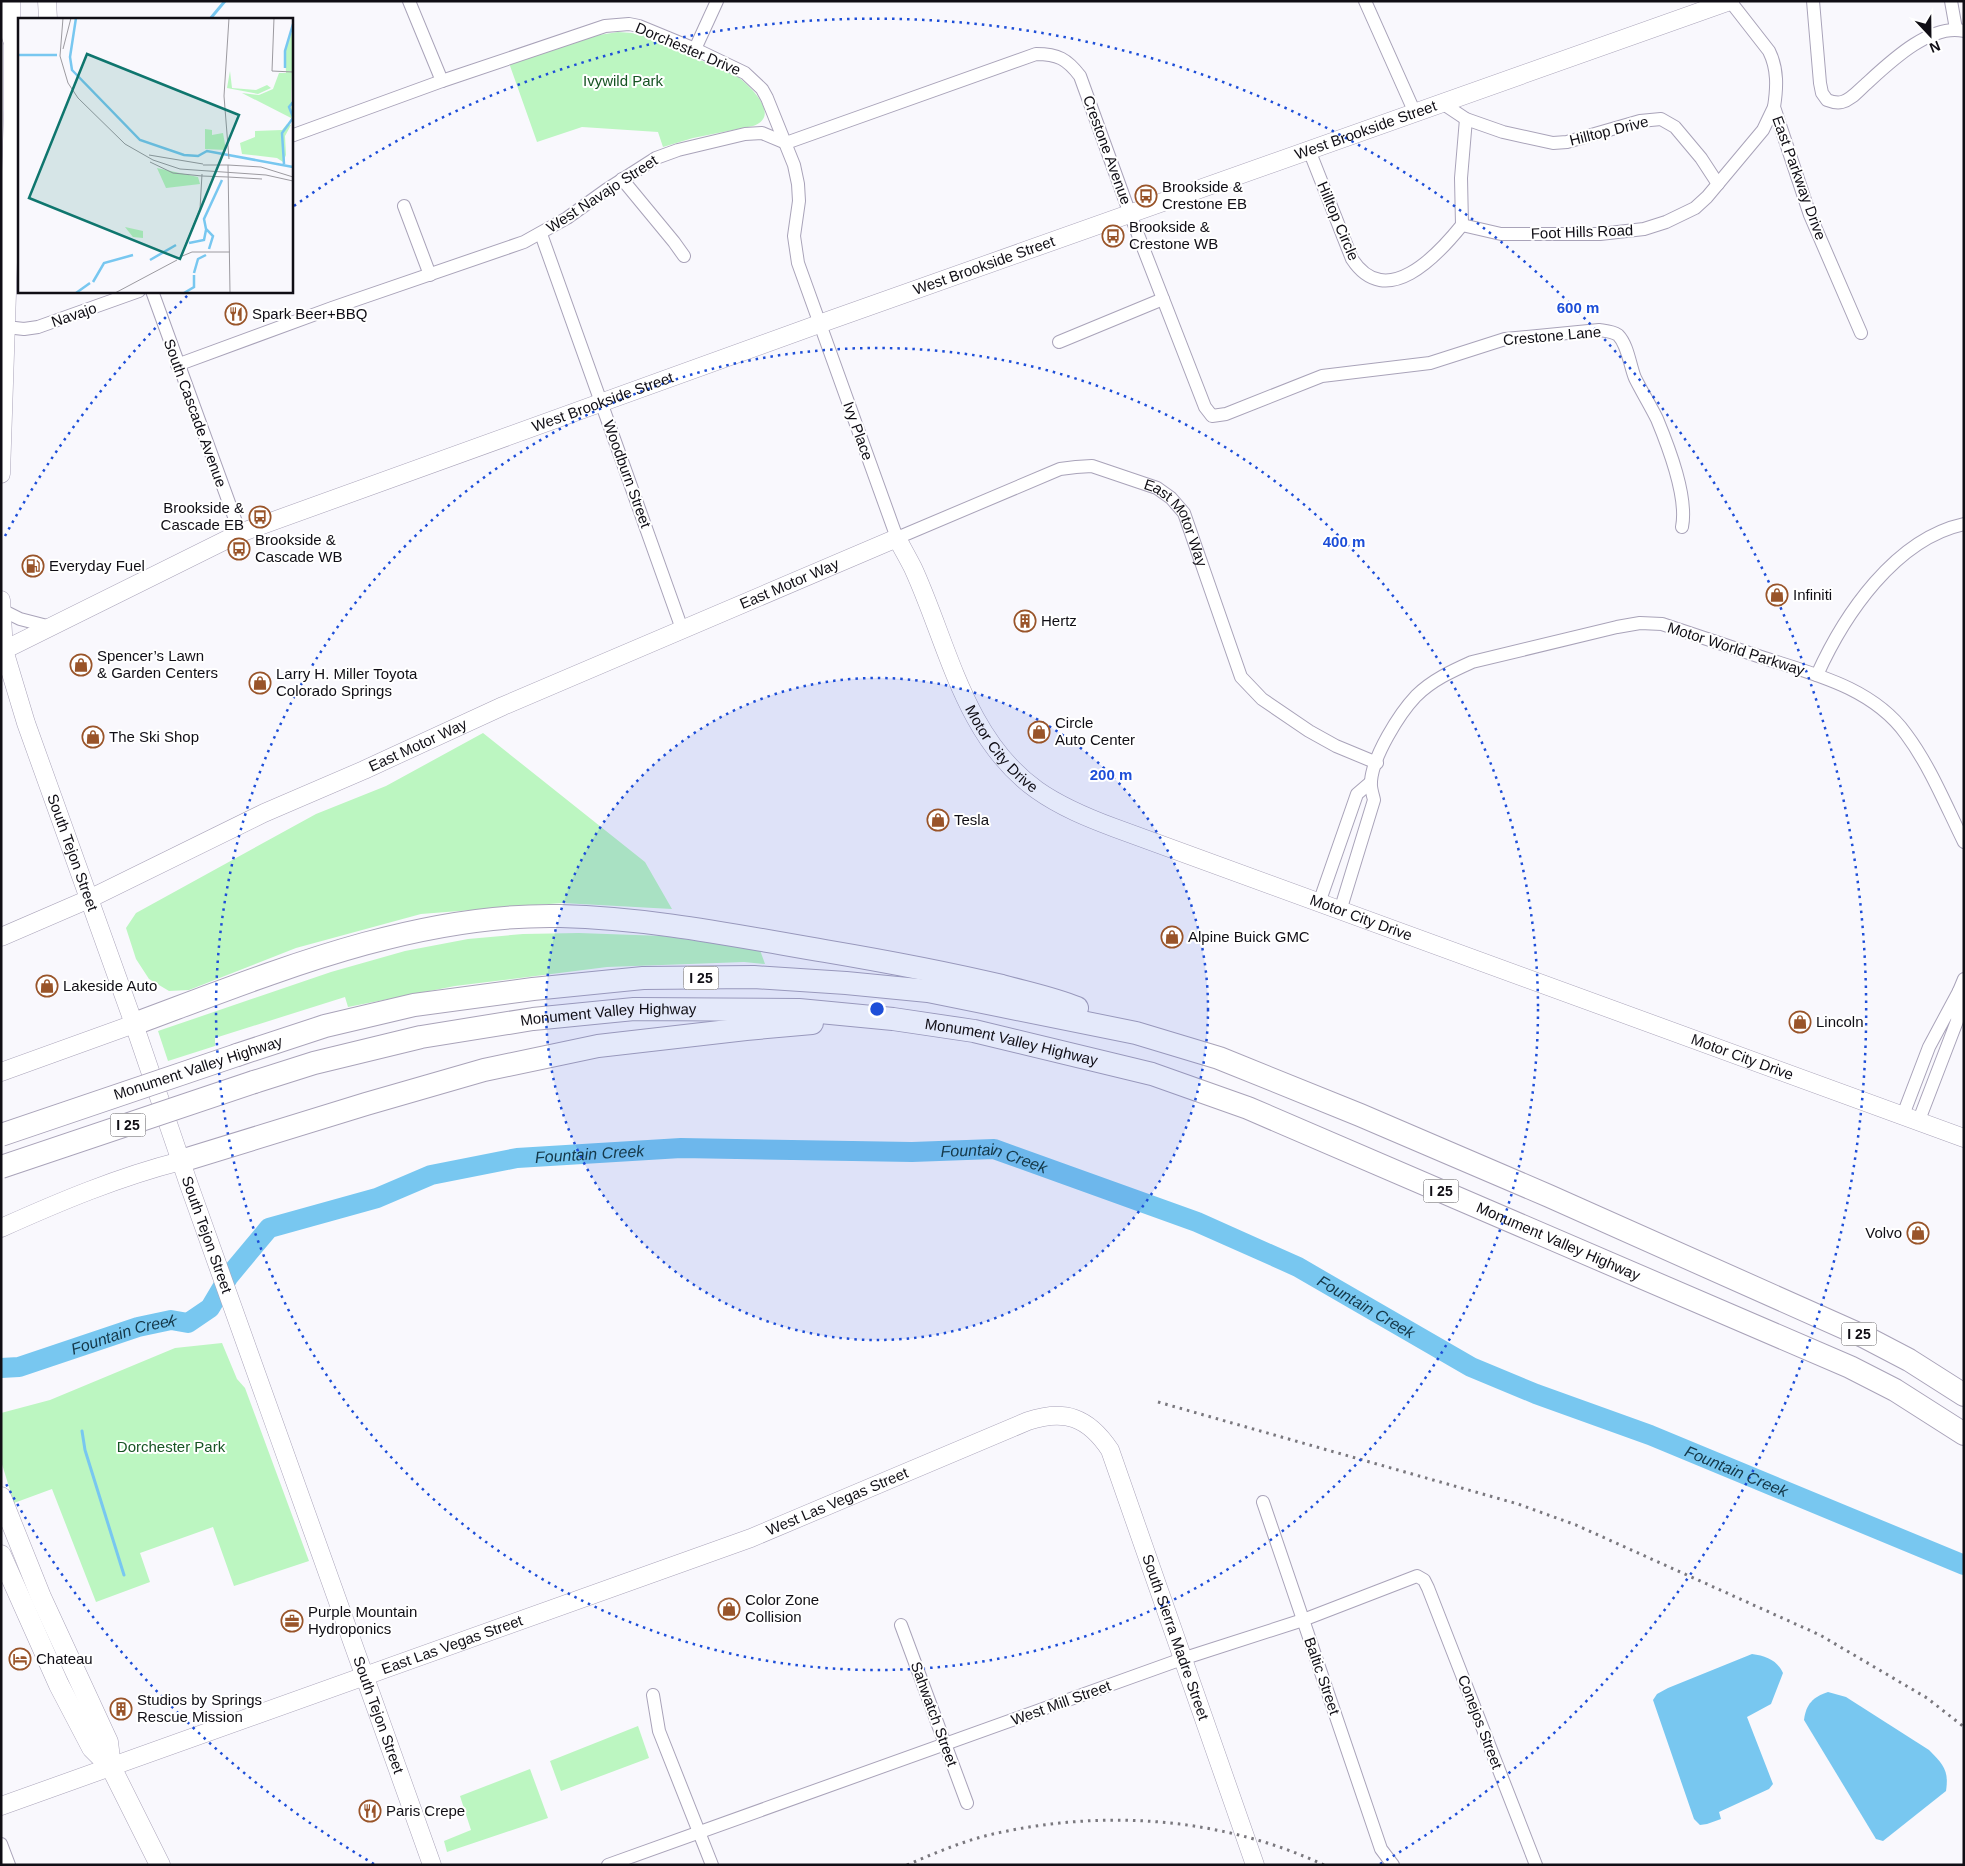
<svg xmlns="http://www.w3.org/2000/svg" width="1965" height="1866" font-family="Helvetica,sans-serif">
	<rect width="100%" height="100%" fill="#f9f8fd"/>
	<g fill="#bcf6c1">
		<path d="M618,32L632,33L645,36L737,76C750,86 782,116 753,126L693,138L663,147L658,132L582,127L537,142L509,63L599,35Z"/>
		<polygon points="483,733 645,862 672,909 562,903 421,914 296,948 189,990 169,991 149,979 136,959 126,928 136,913 316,814 386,786"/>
		<polygon points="579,933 663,936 760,950 765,964 744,962 607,967 455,986 348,1007 345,997 215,1038 215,1046 168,1061 158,1031 331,972 405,951 468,939 523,934"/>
		<polygon points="222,1343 237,1379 245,1388 309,1561 234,1586 213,1527 140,1553 150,1582 96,1602 52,1489 14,1503 1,1461 1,1413 50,1400 175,1348"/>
		<polygon points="638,1726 649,1758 561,1791 550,1761"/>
		<polygon points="530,1769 548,1818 447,1852 444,1841 471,1830 460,1796"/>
	</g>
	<g fill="#78c7f0">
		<path d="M1752,1654C1766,1656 1777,1660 1783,1673L1771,1704L1747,1717L1773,1784L1769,1789L1719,1812L1721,1819L1707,1824L1700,1825L1694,1819L1653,1700L1657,1694L1668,1688Z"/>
		<path d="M1828,1692L1846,1697L1929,1750C1944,1765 1949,1771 1946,1791L1883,1841L1876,1839L1804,1720C1806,1704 1813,1697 1828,1692Z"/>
	</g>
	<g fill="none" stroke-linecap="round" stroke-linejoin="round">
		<g stroke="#78c7f0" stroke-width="3">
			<polyline points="210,19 225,1"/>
			<polyline points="82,1431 85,1450 124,1575"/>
		</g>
		<path stroke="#78c7f0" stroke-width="20" id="s1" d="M1,1368L19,1367L138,1327L171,1320L188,1323L210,1308L229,1276L269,1228L377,1198L431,1175L517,1158L681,1148L912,1152L994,1149L1197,1222L1298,1267L1471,1367L1536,1394L1650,1435L1964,1565"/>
		<g stroke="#a9a3b9" stroke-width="14">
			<g id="street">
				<polyline points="409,1 442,81"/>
				<polyline points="1365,1 1415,113"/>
				<path d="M1730,1L1769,51C1778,69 1777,88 1774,107L1810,215L1861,333"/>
				<path d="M1813,1L1820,83L1822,93L1827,100C1832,102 1837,103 1842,102C1851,100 1859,90 1866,84C1889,63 1930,23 1964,31"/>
				<polyline points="1951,1 1956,29"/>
				<polyline points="695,49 717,1"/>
				<polyline points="1442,103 1466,119 1503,132 1553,143 1567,142 1640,121 1661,119 1675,127 1701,158 1718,184"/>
				<path id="s2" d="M291,136L442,81L605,26L629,24L639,26L695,49L745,73L762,89L767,98L794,165L798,184L799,201L794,236L798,263L897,538L1060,469L1076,467L1092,466L1157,488L1171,498L1184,513L1241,677L1262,699L1309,731L1336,746L1377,763"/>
				<path d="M1309,150L1352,259C1386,311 1437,256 1462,225L1461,178L1466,119"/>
				<polyline points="622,179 674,242 684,256"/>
				<polyline points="404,206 430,275"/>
				<polyline points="1462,225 1501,234 1600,234 1644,229 1666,222 1695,208 1707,197 1763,130 1774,107"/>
				<polyline points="541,234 682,629"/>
				<polyline points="152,291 240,533"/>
				<polyline points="6,327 24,329 38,327 139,291"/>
				<polyline points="1059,342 1163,299"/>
				<path d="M177,365L332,308L524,242L567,218L606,190L656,158L678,150L745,134L762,133L786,143L1036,54C1058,54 1067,59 1080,76L1130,214L1205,407L1212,416L1226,414L1322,376L1430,363L1505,339L1599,330C1606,331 1612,331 1618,335C1628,345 1630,366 1635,378C1642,392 1650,405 1657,419C1669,448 1688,497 1682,527"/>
				<polyline points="2,610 20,619 51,627"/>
				<path d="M1817,675C1844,615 1895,539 1964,524"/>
				<polyline points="1319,903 1357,794 1371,782"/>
				<path d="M1340,911L1374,800C1373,795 1370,787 1371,781C1373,756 1399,714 1416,696C1432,680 1452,671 1472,662L1617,627L1640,623L1662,624C1696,635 1730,647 1764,658C1814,674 1873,688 1906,734C1930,766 1946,806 1964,842"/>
				<polyline points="1959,991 1964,979"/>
				<polyline points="1903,1115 1929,1047 1959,991 1957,1021 1919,1120"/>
				<polyline points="1263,1502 1381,1849 1393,1865"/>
				<polyline points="901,1625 967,1803"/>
				<polyline points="653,1695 659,1731 712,1865"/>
				<polyline points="1,1844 9,1865"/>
				<polyline points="608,1865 1182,1659 1303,1620 1417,1576 1424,1580 1428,1588 1536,1865"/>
			</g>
		</g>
		<g stroke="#a9a3b9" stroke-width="19">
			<g id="secondary">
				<polyline points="11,1 11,37 13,42 19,47"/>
				<polyline points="47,1 48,19"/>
				<polyline points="1,474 13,111 13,42"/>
				<path id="s3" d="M1,600L4,650L26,723L134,1024L189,1185L432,1865"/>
				<path id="s4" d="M4,650L240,533L819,324L1730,1"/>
				<path id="s5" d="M1,937L89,899L264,813L364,770L503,706L897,538C902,548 908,558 913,568C948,644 964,738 1037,790C1061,807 1088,818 1115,828L1964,1138"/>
				<polyline points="1,1072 134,1024"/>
				<path d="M1,1228C59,1202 118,1177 181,1161"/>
				<path id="s6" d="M1,1806L751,1538L1028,1421C1065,1409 1088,1417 1110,1450L1255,1865"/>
			</g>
		</g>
		<g stroke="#a9a3b9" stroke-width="21">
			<g id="primary">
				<polyline points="1,1497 41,1597 108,1742 111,1767"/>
				<polyline points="1,1555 59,1685 92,1748 111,1767 160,1865"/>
			</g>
		</g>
		<g stroke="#a9a3b9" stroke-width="24">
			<g id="highway">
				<path d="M134,1024C269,974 413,913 560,916C650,918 737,936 825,951C884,961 943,972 1002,986C1027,993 1052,998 1077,1008"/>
				<polyline points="237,1055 325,1026 414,1005 533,989 643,978 754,977 846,983 928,991 1136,1033 1219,1058 1360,1115 1549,1196 1865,1337 1909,1360 1964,1395"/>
				<path id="s7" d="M254,1082L314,1063L421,1037L533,1019L634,1009L799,1010L893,1019L974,1031L1152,1074L1248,1108L1850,1367L1895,1390L1964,1434"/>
				<polyline points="181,1161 366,1104 484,1070 598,1046 746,1029 812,1023"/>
			</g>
		</g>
		<use href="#street" stroke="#fff" stroke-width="12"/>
		<use href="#secondary" stroke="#fff" stroke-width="18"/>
		<use href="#primary" stroke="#fff" stroke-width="20"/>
		<use href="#highway" stroke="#fff" stroke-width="22"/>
		<g stroke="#7a787e" stroke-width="3" stroke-dasharray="2.5 5" stroke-linecap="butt">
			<polyline points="1158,1402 1518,1504 1576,1525 1820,1635 1927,1698 1964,1727"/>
			<path d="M907,1865C935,1853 963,1841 993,1834C1103,1809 1221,1817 1324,1865"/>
		</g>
		<g stroke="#a9a3b9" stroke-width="24" stroke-linecap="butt">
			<g id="highway-bridge">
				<polyline points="1,1135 237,1055"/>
				<polyline points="1,1167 254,1082"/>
			</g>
		</g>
		<use href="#highway-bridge" stroke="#fff" stroke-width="22"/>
	</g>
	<circle cx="877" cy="1009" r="331" fill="#1d4ed8" fill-opacity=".12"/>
	<g fill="none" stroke="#1d4ed8" stroke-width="2.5" stroke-dasharray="2.5 5">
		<circle cx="877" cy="1009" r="331"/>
		<circle cx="877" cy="1009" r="661"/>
		<path d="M374 1864A992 992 0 0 1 5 1482M5 536A992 992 0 0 1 188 295M294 206A992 992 0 1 1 1380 1864"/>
	</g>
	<defs>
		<g id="bus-ring" transform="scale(1.125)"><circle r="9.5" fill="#fff" stroke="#995429" stroke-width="1.5"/><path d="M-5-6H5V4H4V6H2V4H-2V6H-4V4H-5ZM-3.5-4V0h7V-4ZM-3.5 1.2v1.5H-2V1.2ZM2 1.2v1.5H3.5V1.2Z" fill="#995429"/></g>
		<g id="restaurant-ring" transform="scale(1.125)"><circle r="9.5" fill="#fff" stroke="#995429" stroke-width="1.5"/><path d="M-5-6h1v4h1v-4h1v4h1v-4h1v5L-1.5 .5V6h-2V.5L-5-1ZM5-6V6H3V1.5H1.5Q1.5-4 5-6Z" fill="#995429"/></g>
		<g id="fuel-ring" transform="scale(1.125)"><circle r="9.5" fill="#fff" stroke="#995429" stroke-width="1.5"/><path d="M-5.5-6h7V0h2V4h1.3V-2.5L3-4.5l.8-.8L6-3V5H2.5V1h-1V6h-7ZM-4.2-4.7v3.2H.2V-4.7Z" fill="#995429"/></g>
		<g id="shop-ring" transform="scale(1.125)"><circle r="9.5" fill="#fff" stroke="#995429" stroke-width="1.5"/><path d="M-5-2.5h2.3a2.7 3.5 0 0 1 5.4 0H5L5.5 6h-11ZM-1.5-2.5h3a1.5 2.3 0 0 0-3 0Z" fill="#995429"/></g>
		<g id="building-ring" transform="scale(1.125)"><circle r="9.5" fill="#fff" stroke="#995429" stroke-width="1.5"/><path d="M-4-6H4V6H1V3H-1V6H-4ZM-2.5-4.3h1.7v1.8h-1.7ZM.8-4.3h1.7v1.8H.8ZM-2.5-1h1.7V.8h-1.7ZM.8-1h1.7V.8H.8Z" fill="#995429"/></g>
		<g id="office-ring" transform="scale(1.125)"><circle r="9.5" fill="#fff" stroke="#995429" stroke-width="1.5"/><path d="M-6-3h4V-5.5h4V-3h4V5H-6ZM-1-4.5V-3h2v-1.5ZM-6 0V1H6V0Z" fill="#995429"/></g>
		<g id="hotel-ring" transform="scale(1.125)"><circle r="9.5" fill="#fff" stroke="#995429" stroke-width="1.5"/><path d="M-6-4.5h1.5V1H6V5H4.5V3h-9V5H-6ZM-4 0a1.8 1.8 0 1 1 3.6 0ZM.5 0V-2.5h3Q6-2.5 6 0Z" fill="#995429"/></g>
	</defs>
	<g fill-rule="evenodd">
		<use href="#bus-ring" x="1146" y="196"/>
		<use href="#bus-ring" x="1113" y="236"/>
		<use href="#restaurant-ring" x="236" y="314"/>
		<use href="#bus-ring" x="260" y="517"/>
		<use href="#bus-ring" x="239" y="549"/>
		<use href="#fuel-ring" x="33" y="566"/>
		<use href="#shop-ring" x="1777" y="595"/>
		<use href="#building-ring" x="1025" y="621"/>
		<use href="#shop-ring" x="81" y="665"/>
		<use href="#shop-ring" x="260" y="683"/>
		<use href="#shop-ring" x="1039" y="732"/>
		<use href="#shop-ring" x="93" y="737"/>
		<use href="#shop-ring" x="938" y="820"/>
		<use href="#shop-ring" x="1172" y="937"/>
		<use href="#shop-ring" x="47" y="986"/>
		<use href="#shop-ring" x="1800" y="1022"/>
		<use href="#shop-ring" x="1918" y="1233"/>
		<use href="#shop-ring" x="729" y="1609"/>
		<use href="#office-ring" x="292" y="1621"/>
		<use href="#hotel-ring" x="20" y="1659"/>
		<use href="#building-ring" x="121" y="1709"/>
		<use href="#restaurant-ring" x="370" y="1811"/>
	</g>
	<g text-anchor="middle" stroke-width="4" stroke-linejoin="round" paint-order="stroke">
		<g fill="#fff" stroke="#58565b" stroke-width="1">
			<rect x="683.5" y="966.5" width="35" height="23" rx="4"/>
			<rect x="110.5" y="1113.5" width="35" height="23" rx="4"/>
			<rect x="1423.5" y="1179.5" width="35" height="23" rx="4"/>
			<rect x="1841.5" y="1322.5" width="35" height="23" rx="4"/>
		</g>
		<g font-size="14" font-weight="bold" fill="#100e15">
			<text x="701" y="983">I 25</text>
			<text x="128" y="1130">I 25</text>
			<text x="1441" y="1196">I 25</text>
			<text x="1859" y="1339">I 25</text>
		</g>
		<g font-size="15" fill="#100e15" stroke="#fff">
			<text transform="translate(688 49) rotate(23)" y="5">Dorchester Drive</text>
			<text dy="5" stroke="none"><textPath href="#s4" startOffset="1459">West Brookside Street</textPath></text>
			<text transform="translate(1609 131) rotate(-14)" y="5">Hilltop Drive</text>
			<text transform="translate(1107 150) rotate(70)" y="5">Crestone Avenue</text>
			<text transform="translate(1799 178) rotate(70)" y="5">East Parkway Drive</text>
			<text transform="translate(602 194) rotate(-33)" y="5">West Navajo Street</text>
			<text transform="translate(1338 221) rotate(67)" y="5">Hilltop Circle</text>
			<text transform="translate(1582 232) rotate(-2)" y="5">Foot Hills Road</text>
			<text dy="5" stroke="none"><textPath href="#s4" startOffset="1054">West Brookside Street</textPath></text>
			<text transform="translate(74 315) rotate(-19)" y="5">Navajo</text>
			<text transform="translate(1552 336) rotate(-5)" y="5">Crestone Lane</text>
			<text dy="5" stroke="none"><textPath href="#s4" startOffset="649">West Brookside Street</textPath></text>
			<text transform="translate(195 413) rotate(70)" y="5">South Cascade Avenue</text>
			<text transform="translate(858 431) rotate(70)" y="5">Ivy Place</text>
			<text transform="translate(627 474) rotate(70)" y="5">Woodburn Street</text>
			<text dy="5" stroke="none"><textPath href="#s2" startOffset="1298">East Motor Way</textPath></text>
			<text dy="5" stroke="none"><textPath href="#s5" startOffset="864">East Motor Way</textPath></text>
			<text transform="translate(1736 649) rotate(18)" y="5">Motor World Parkway</text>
			<text dy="5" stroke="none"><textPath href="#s5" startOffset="459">East Motor Way</textPath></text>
			<text dy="5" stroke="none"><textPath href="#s5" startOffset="1218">Motor City Drive</textPath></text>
			<text dy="5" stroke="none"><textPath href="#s3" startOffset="264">South Tejon Street</textPath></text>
			<text dy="5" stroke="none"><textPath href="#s5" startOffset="1622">Motor City Drive</textPath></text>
			<text dy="5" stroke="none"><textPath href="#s7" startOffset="362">Monument Valley Highway</textPath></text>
			<text dy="5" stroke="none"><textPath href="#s7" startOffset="768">Monument Valley Highway</textPath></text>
			<text dy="5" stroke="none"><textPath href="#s5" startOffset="2028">Motor City Drive</textPath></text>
			<text transform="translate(198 1068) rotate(-18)" y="5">Monument Valley Highway</text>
			<text dy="5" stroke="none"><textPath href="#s3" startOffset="669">South Tejon Street</textPath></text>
			<text dy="5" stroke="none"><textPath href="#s7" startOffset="1352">Monument Valley Highway</textPath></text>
			<text dy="5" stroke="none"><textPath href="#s6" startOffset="890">West Las Vegas Street</textPath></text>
			<text dy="5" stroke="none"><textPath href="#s6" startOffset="1391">South Sierra Madre Street</textPath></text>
			<text dy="5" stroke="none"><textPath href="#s6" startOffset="479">East Las Vegas Street</textPath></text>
			<text transform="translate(1322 1676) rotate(71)" y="5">Baltic Street</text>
			<text transform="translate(1061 1703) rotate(-20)" y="5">West Mill Street</text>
			<text transform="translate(934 1714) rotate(70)" y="5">Sahwatch Street</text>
			<text dy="5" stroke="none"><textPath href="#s3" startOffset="1179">South Tejon Street</textPath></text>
			<text transform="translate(1480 1722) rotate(69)" y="5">Conejos Street</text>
		</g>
		<g font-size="15" fill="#165423" stroke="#fff">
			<text x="623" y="86">Ivywild Park</text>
			<text x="171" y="1452">Dorchester Park</text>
		</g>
		<g font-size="15" fill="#100e15" stroke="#fff" text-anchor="start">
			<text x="1162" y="192">Brookside &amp;<tspan x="1162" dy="17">Crestone EB</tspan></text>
			<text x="1129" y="232">Brookside &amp;<tspan x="1129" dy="17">Crestone WB</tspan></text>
			<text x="252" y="319">Spark Beer+BBQ</text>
			<text x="244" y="513" text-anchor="end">Brookside &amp;<tspan x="244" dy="17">Cascade EB</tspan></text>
			<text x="255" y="545">Brookside &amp;<tspan x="255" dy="17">Cascade WB</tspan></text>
			<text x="49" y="571">Everyday Fuel</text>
			<text x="1793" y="600">Infiniti</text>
			<text x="1041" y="626">Hertz</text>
			<text x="97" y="661">Spencer’s Lawn<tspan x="97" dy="17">&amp; Garden Centers</tspan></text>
			<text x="276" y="679">Larry H. Miller Toyota<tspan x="276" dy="17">Colorado Springs</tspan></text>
			<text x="1055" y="728">Circle<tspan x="1055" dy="17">Auto Center</tspan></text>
			<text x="109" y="742">The Ski Shop</text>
			<text x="954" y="825">Tesla</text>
			<text x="1188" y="942">Alpine Buick GMC</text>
			<text x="63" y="991">Lakeside Auto</text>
			<text x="1816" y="1027">Lincoln</text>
			<text x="1902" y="1238" text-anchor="end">Volvo</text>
			<text x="745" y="1605">Color Zone<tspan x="745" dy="17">Collision</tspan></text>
			<text x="308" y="1617">Purple Mountain<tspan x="308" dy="17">Hydroponics</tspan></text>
			<text x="36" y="1664">Chateau</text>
			<text x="137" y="1705">Studios by Springs<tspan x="137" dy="17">Rescue Mission</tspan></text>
			<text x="386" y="1816">Paris Crepe</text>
		</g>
		<g font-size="16" font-style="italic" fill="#143849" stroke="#fff">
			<text dy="6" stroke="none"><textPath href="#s1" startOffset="652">Fountain Creek</textPath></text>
			<text dy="6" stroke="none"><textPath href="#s1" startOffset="1058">Fountain Creek</textPath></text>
			<text dy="6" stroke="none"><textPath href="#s1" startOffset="1462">Fountain Creek</textPath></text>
			<text dy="6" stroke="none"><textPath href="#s1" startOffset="128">Fountain Creek</textPath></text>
			<text dy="6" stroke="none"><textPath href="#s1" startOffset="1868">Fountain Creek</textPath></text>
		</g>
	</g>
	<g transform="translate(18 18)">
		<rect width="275" height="275" fill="#f9f8fd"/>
		<path d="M275,11L273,84L275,101L224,75L241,77L255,71L261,55H268L267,33ZM212,53L214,70L238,72L249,67L253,70L240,76L209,70ZM269,106L273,107L267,118L268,137L265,144L259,140L224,136L222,125L237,119V113L264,112ZM187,111L194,112V117L205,115L208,132L187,131ZM139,150L180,159L182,166L148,170ZM107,209L125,213V220L115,219Z" fill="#bcf6c1"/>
		<path fill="none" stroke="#78c7f0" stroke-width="2.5" d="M58,0L52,39L54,52L122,122L166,137L180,138L189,133L275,149M0,37H39M267,50V33L275,6M275,84L271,89L275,99M266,146L264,115L275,100M171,225L186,222L188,212M191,231L195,218L188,211L186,201L204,162M132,242L158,227M176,255L180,241L188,237M75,264L86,245L115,237M58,275L72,265M166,275L176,269V257"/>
		<path fill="none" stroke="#9c9aa0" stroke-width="1" d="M45,0L42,38L50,65L60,80L107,126L135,142L162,151L248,157L275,163M211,0L206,78L211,141M256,0L254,53L275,54M45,31L53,0M131,137L185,146M132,144L155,155L184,158M185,147H210M184,158L210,159M210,159L244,161M163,238L182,191L184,156M162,239L174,234H212M97,275L159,242M212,275L210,147L243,149L275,159"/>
		<path fill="#0f766e" fill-opacity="0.15" stroke="#0f766e" stroke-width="2.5" d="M69,36L221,97L162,241L11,180Z"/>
		<rect width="275" height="275" fill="none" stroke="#100e15" stroke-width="2.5"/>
	</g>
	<circle cx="877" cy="1009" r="8" fill="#1d4ed8" stroke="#fff" stroke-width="2.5"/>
	<g font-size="15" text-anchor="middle" font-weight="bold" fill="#1d4ed8" stroke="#fff" stroke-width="4" stroke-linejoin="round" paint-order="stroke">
		<text x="1578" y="313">600 m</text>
		<text x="1344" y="547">400 m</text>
		<text x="1111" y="780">200 m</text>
	</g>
	<rect width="1965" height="1866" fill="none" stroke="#100e15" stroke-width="5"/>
	<g transform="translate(1930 35) rotate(158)" stroke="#ffffff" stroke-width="4" paint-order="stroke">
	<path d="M0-4L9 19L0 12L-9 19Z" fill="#100e15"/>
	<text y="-8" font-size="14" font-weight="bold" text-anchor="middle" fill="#100e15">N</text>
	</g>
</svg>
